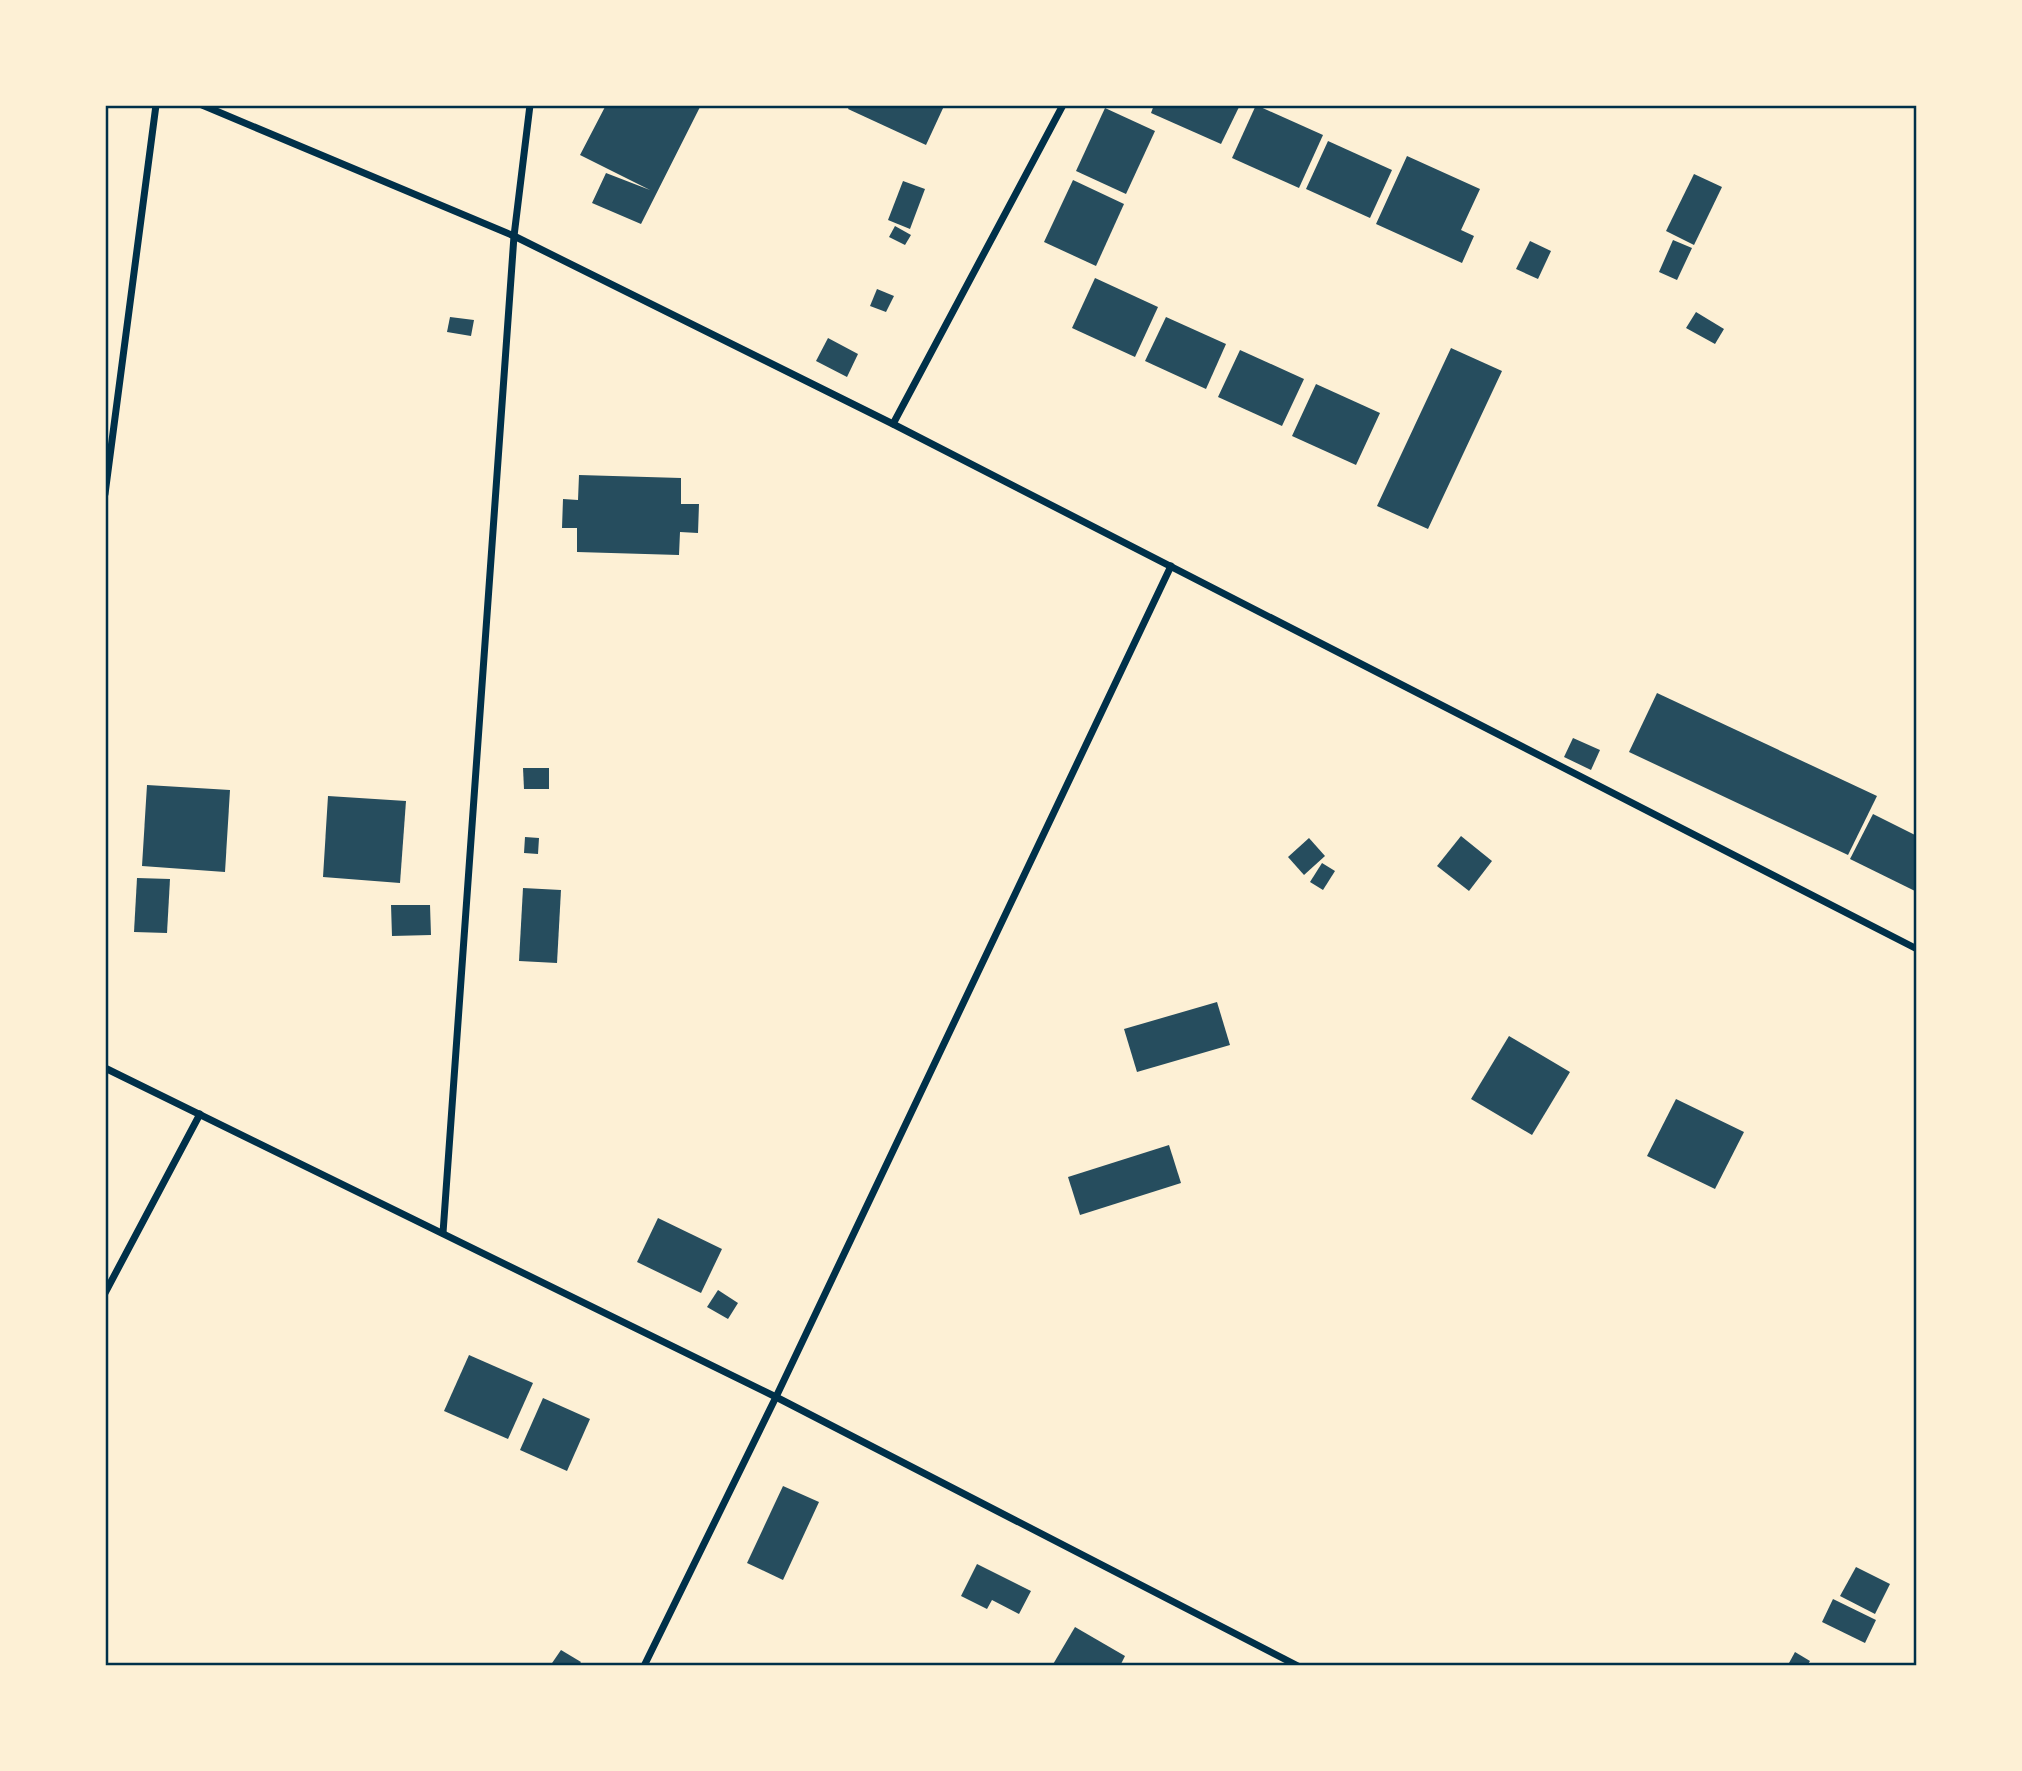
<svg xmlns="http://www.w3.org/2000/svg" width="2022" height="1771" font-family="Ubuntu,sans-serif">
	<rect width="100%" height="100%" fill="#fdf0d5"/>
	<g fill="#264d5e">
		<polygon points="606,105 701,105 641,224 592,203 606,173 650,190 580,155"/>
		<polygon points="850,105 942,105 944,106 926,145 848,109"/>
		<polygon points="1154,105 1240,105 1221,144 1151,113"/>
		<polygon points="1256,105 1323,135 1299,188 1232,158"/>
		<polygon points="1105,108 1155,131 1126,194 1076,171"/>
		<polygon points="1328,141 1392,170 1370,218 1306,189"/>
		<polygon points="1407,156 1480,189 1461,230 1474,236 1462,263 1376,224"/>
		<polygon points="1694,174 1722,187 1694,245 1666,231"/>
		<polygon points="1073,180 1124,204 1096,266 1044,242"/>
		<polygon points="903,181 925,189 910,229 888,220"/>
		<polygon points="895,226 911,235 905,245 889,237"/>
		<polygon points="1673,240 1692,248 1677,280 1659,272"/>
		<polygon points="1530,241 1551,251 1538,279 1516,269"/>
		<polygon points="1095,278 1158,307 1135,357 1072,328"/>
		<polygon points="877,289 894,296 886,312 870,306"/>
		<polygon points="1696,312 1724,329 1715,344 1686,328"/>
		<polygon points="450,317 474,320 471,336 447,332"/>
		<polygon points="1166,317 1226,344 1206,389 1145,361"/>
		<polygon points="828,338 858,354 847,377 816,361"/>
		<polygon points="1451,348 1502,371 1428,529 1377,506"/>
		<polygon points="1240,350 1304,379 1282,426 1218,397"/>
		<polygon points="1316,384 1380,413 1356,465 1292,436"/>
		<polygon points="579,475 681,478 681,504 699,504 698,533 680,532 679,555 577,552 577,528 562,528 563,499 578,500"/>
		<polygon points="1657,693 1877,796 1848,855 1629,752"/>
		<polygon points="1573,738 1600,750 1591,770 1564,757"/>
		<polygon points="523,768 549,768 549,789 524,789"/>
		<polygon points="147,785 230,790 225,872 142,866"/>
		<polygon points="328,796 406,801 400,883 323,877"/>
		<polygon points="1873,814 1917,836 1917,892 1850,859"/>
		<polygon points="1461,836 1492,861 1469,891 1437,866"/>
		<polygon points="525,837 539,838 538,854 524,853"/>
		<polygon points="1309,838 1325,856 1304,875 1288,857"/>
		<polygon points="1322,863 1335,871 1323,890 1310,882"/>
		<polygon points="137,878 170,879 167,933 134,932"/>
		<polygon points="523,888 561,890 557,963 519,961"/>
		<polygon points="391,905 430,905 431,935 392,936"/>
		<polygon points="1217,1002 1230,1045 1137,1072 1124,1029"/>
		<polygon points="1509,1036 1570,1072 1532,1135 1471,1099"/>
		<polygon points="1676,1099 1744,1132 1715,1189 1647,1156"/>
		<polygon points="1169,1145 1181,1183 1080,1215 1068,1177"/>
		<polygon points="658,1218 722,1249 701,1293 637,1262"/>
		<polygon points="718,1290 738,1303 728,1319 707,1307"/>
		<polygon points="469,1355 533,1383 508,1439 444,1411"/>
		<polygon points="543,1398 590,1419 567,1471 520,1450"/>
		<polygon points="783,1486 819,1502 783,1580 747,1563"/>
		<polygon points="977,1564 1031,1591 1019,1614 992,1600 987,1609 961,1596"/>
		<polygon points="1856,1567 1890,1584 1875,1614 1840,1596"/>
		<polygon points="1833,1599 1876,1620 1865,1643 1822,1622"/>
		<polygon points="1075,1627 1125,1656 1120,1666 1052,1666"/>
		<polygon points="561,1650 581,1662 578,1666 550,1666"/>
		<polygon points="1795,1652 1810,1661 1807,1666 1795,1666 1789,1663"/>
	</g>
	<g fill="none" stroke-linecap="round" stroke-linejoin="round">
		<g stroke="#003049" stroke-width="7">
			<polyline points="202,105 514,236 893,424 1917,949"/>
			<polyline points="893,424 1063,105"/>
			<polyline points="105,494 156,105"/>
			<polyline points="105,1068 776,1397 1298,1666"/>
			<polyline points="443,1233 514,236 530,105"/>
			<polyline points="105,1293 200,1114"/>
			<polyline points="644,1666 776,1397 1171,566"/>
		</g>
	</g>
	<rect width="2022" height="1771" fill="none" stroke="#fdf0d5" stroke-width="214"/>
	<rect x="107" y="107" width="1808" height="1557" fill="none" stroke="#003049" stroke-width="2.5"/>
</svg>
